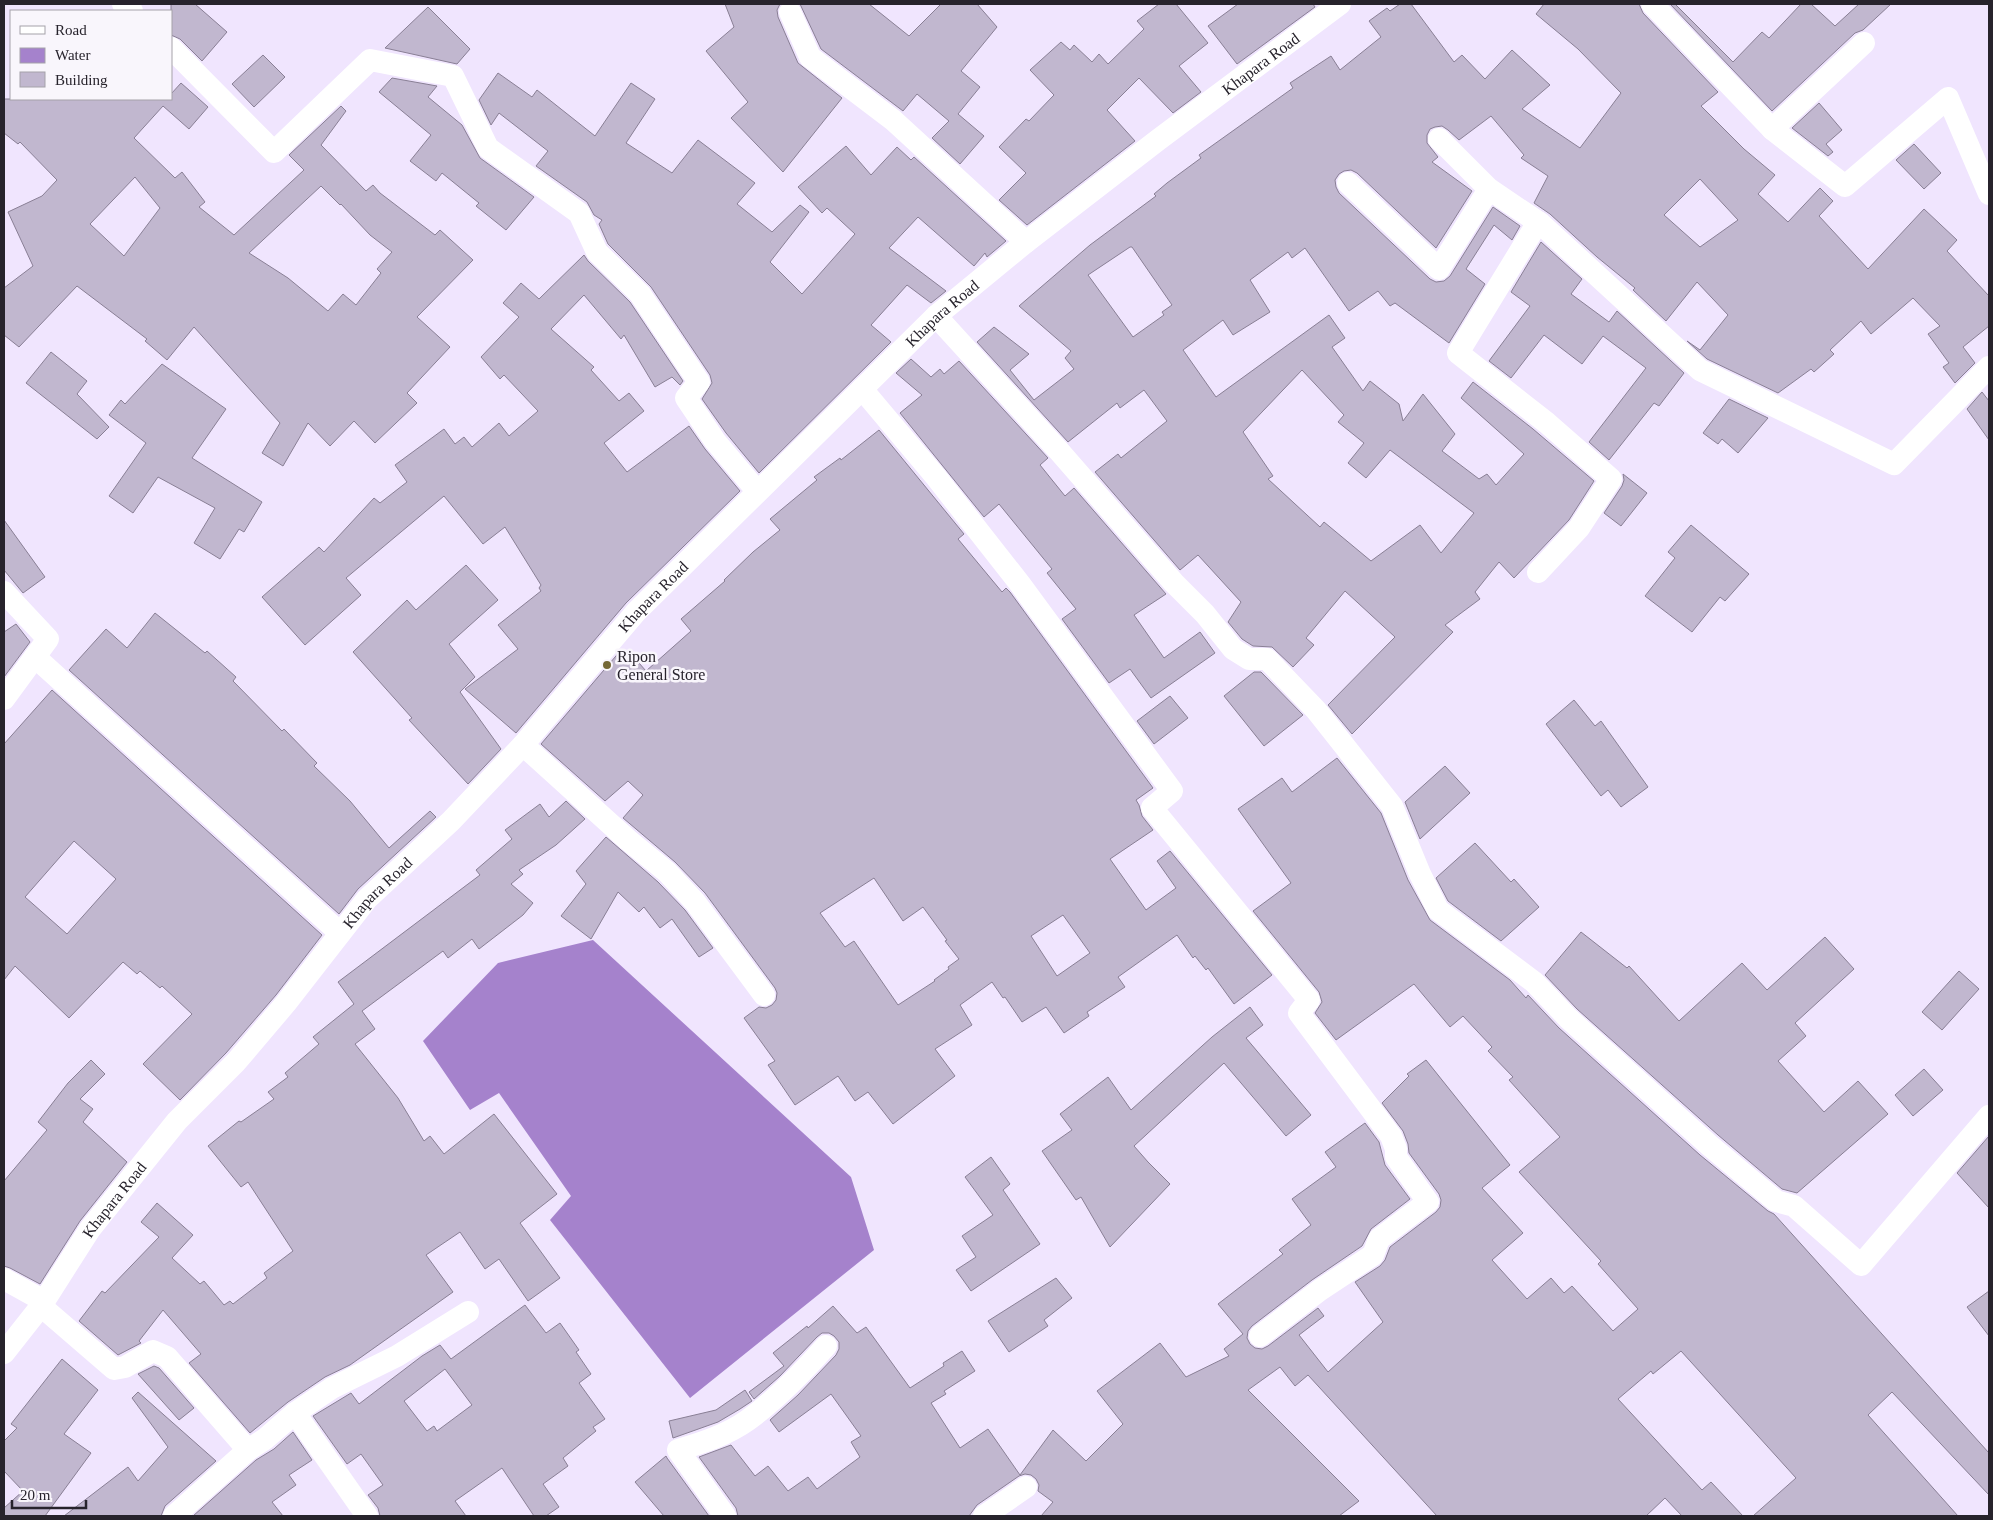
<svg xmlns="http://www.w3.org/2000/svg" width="1993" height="1520" font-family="'Times New Roman',serif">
	<rect width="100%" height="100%" fill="#f0e5fe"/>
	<polygon fill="#a582cc" points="593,940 851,1177 874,1250 690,1398 550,1220 571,1196 499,1093 470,1110 423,1041 498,963"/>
	<g fill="#c1b7cf" stroke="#897f95" fill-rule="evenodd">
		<polygon points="171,4 195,4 227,32 202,61 180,39 171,35"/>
		<polygon points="725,4 780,4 777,10 778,17 798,63 842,98 783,172 731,118 748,102 706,51 734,27"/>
		<polygon points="800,4 869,4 909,36 941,4 977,4 997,27 961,71 980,87 958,114 984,136 960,164 932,138 949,121 917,94 903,111 821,49"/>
		<polygon points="1159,4 1176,4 1208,43 1179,66 1201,92 1173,113 1139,78 1107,110 1135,141 1027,225 999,200 1026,173 999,147 1026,119 1029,121 1054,95 1030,70 1061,42 1070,50 1074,45 1092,62 1099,54 1108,64 1144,29 1137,21"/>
		<polygon points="1238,4 1313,4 1315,7 1237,64 1208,26"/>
		<path d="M1400,4H1411L1454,62L1462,55L1485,79L1512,50L1550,85L1522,109L1580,148L1621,93L1578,49L1536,14L1544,4H1639L1643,13L1718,92L1701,106L1744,149L1775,175L1758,194L1788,222L1820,188L1833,201L1819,216L1868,269L1924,209L1957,240L1947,251L1989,296V326L1963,347L1975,363L1955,383L1943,367L1949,363L1928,334L1940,326L1913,298L1871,334L1861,321L1830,350L1834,354L1814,372L1811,369L1778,393L1707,359L1687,341L1700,350L1728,315L1697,282L1666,321L1633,290L1635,288L1597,257L1550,214L1534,203L1548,176L1521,158L1524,155L1491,116L1459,140L1448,130L1442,126L1435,127L1430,129L1427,135V143L1438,157L1432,162L1472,191L1436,248L1357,173L1351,170L1344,171L1339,174L1335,180L1336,187L1339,193L1430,279L1436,282L1444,281L1450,276L1493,207L1520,226L1512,240L1494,225L1466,269L1485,284L1449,343L1395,303L1390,306L1378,291L1349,311L1305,248L1292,258L1288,252L1250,280L1270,312L1233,335L1223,320L1183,350L1216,397L1329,315L1345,338L1332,347L1363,391L1370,381L1399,404L1403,421L1423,394L1455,434L1442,451L1479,479L1487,474L1496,485L1524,454L1461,398L1473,382L1533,429L1594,481L1569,520L1514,578L1499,562L1475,592L1480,599L1445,625L1453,632L1352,734L1328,705L1395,637L1345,591L1306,638L1314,645L1293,667L1272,647L1253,646L1242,639L1228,622L1241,602L1198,555L1180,570L1095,472L1118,454L1121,458L1167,421L1144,390L1120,408L1117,403L1068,442L977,342L994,327L1029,354L1010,370L1034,400L1074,369L1065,358L1071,351L1019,306L1090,245L1156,196L1154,194L1167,183L1201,158L1199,155L1293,88L1290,83L1331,56L1340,70L1381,37L1369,21L1387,8L1390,11ZM1700,179L1738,220L1700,247L1664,215ZM1130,247H1132L1172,305L1162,312L1164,315L1133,337L1088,275ZM1302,370L1344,415L1338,422L1364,443L1348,463L1366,478L1390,450L1474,513L1441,553L1420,525L1371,561L1324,522L1320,527L1268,479L1273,476L1243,432Z"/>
		<polygon points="1670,4 1675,4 1733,62 1762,32 1769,38 1801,4 1811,4 1835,26 1859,4 1891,4 1863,30 1855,33 1772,111"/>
		<polygon points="428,7 470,49 457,64 385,48"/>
		<polygon points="263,55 285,77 254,107 232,84"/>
		<polygon points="498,73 532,97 537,90 595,136 631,83 655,99 626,143 672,173 698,140 755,183 737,204 772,232 800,205 809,212 770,262 802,294 855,234 827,208 822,213 798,187 846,146 871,175 897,147 911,160 914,157 1006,241 987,257 985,253 974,266 918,217 889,248 946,291 931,303 907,285 871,325 891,342 759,473 726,433 702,399 712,383 710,375 651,287 608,244 599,224 602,220 594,215 587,202 536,166 548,151 499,113 491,125 479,100"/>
		<polygon points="392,78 437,86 428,97 462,125 480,158 534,197 506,230 476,206 479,203 442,173 436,181 410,161 431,135 379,92"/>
		<path d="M181,83L208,107L189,129L163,106L134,138L175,178L182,172L205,202L199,207L234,235L304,170L289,155L341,106L346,111L321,145L366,191L373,185L380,193L435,235L440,230L473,260L417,317L450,347L407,393L417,403L375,443L354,421L330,446L308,423L283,466L262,453L280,423L194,327L167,360L145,341L147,339L77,286L19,347L4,335V288L33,266L8,212L42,196L57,180L20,142L18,144L4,133V99H171V94ZM135,177L160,208L124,256L90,224ZM321,186L340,205L341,204L370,235L392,252L377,269L381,273L356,305L343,294L328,311L288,278L249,253Z"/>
		<polygon points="1819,103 1842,130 1826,144 1833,152 1828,156 1792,128"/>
		<polygon points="1914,144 1941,173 1924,189 1896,160"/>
		<polygon points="1541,242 1582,279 1571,294 1609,322 1617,311 1684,373 1659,406 1654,403 1609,460 1589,442 1646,368 1603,336 1582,364 1544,335 1511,378 1489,361 1530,306 1511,292"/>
		<polygon points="584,255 588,261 630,302 683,381 680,385 672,377 655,387 624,335 621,339 584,295 551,329 594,367 591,370 619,401 629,393 644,411 604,443 627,472 689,426 705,449 740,491 626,603 516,733 465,689 518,649 498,625 541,591 539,588 541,585 505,527 483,544 444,496 346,578 361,595 305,645 262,597 319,547 324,552 374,498 380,503 407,482 395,465 444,429 455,444 464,437 472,447 499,423 509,436 538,411 504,375 500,379 481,357 519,317 503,303 521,283 539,299"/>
		<polygon points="51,352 87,381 77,394 109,427 97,439 26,383"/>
		<polygon points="911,359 931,377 940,369 944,374 959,361 1048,458 1040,465 1065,496 1074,488 1166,594 1134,615 1164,658 1200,632 1215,653 1151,698 1130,669 1109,683 1062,619 1076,609 1047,573 1052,569 999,504 984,517 900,413 922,395 896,373"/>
		<polygon points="162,364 226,409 192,458 262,502 244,532 239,529 220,559 194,543 215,508 158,477 133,513 109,496 146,443 109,415 121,400 125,404"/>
		<polygon points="1982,392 1989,401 1989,440 1967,409"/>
		<polygon points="1729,399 1768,418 1738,453 1722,439 1718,444 1703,433"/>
		<path d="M879,430L964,534L958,539L1002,592L1006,588L1010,592L1153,788L1136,800L1139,805L1142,816L1153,830L1110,859L1146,910L1176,888L1157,861L1170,851L1272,975L1234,1004L1208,968L1206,970L1195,956L1193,958L1177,935L1118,977L1125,987L1087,1012L1089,1016L1064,1033L1046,1007L1022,1022L1005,997L1003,998L992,982L960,1005L972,1025L935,1049L955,1076L893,1124L868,1092L855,1101L838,1076L795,1105L768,1065L775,1061L744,1018L759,1007L766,1008L772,1005L776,1000L777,993L775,988L705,893L675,862L623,818L643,795L628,781L605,801L541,744L621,650L635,667L639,663L646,671L691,631L681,619L725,581L724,580L753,552L780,530L770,519L817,480L814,477L840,458L841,460ZM874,878L903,921L923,907L947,940L945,941L959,959L948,967L949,969L934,980L935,981L898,1005L854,941L845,947L820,913ZM1063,915L1090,953L1057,976L1031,936Z"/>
		<polygon points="1623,474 1647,493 1621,526 1604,513 1622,486 1624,480"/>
		<polygon points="4,520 45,577 23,593 4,570"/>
		<polygon points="1691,525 1749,574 1725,601 1720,597 1692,632 1645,596 1675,558 1668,552"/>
		<polygon points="466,565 498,600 449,644 475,677 460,692 501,749 468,784 409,720 412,718 353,652 407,600 416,610"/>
		<polygon points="155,613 205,653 207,651 236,677 233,681 282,731 284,729 317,763 314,766 350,801 389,848 430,811 436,817 358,889 339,914 69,670 106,629 127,648"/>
		<polygon points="16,624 30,642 4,677 4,632"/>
		<polygon points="1254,672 1261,672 1303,715 1264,746 1224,696"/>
		<path d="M52,690L322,935L276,995L226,1053L180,1100L143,1064L192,1014L162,986L160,988L140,971L137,974L123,962L69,1018L15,966L4,980V744ZM74,841L116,879L67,934L25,897Z"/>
		<polygon points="1170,696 1188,718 1154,744 1137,721"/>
		<polygon points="1574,700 1595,726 1601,721 1648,787 1621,807 1608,790 1601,796 1546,724"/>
		<polygon points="1337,758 1381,813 1408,880 1430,920 1510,980 1526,998 1528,995 1559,1028 1700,1155 1768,1211 1774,1214 1989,1453 1989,1495 1892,1392 1868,1415 1958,1516 1753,1516 1796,1478 1681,1351 1653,1374 1651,1371 1618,1399 1702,1490 1711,1482 1743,1516 1682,1516 1665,1498 1646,1516 1437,1516 1308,1375 1295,1386 1280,1367 1248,1390 1359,1501 1339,1516 1041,1516 1053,1502 1038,1491 1039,1485 1036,1479 1031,1475 1025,1474 1019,1476 977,1505 969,1516 738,1516 736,1508 699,1457 731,1445 755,1476 768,1466 788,1491 808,1477 817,1489 860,1457 851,1442 861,1436 831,1394 779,1432 770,1420 798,1395 836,1355 839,1349 839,1342 834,1336 829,1333 822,1333 817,1337 780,1376 754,1399 749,1392 784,1366 773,1353 807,1326 808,1328 833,1306 857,1333 866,1327 910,1388 944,1366 943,1363 962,1351 975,1371 944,1391 946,1394 931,1403 960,1448 988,1429 1020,1475 1053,1430 1086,1461 1123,1424 1097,1391 1160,1343 1186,1377 1229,1356 1224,1349 1243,1334 1218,1304 1283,1254 1279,1250 1311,1225 1292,1199 1336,1167 1325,1152 1365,1123 1379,1142 1385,1165 1410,1199 1371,1229 1362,1246 1312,1280 1252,1326 1248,1331 1247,1338 1250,1344 1255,1348 1262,1349 1268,1346 1318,1308 1324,1316 1299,1335 1328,1372 1383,1322 1355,1282 1380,1266 1385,1260 1390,1247 1436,1212 1440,1207 1441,1200 1439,1194 1409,1153 1408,1144 1403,1131 1382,1103 1409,1076 1407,1074 1426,1060 1510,1165 1482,1188 1523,1233 1492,1260 1527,1299 1551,1278 1564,1293 1572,1286 1613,1331 1638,1309 1598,1264 1601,1261 1519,1172 1560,1137 1509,1080 1513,1077 1488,1051 1492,1047 1463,1016 1450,1027 1414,984 1336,1040 1315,1013 1322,1002 1319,992 1253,911 1291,883 1238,809 1282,778 1292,792"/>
		<polygon points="1445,766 1470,793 1420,839 1405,802"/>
		<polygon points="566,801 585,819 556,845 519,870 523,874 511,884 533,903 523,915 479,949 472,939 448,958 443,951 362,1011 375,1029 355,1044 398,1098 424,1141 430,1136 444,1154 494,1114 557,1194 520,1223 560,1278 528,1301 499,1259 485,1269 460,1232 426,1255 453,1292 350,1365 325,1377 288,1402 250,1433 189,1363 201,1354 163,1310 139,1341 141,1343 118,1355 79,1321 102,1291 105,1293 159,1237 141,1222 157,1203 193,1235 172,1258 200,1284 204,1281 224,1305 230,1301 233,1304 267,1278 264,1273 293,1251 248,1182 241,1187 208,1146 239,1121 241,1122 274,1099 268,1092 288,1077 285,1073 319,1044 313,1037 354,1004 338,982 480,875 476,870 512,839 505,830 540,804 549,817"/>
		<polygon points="606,837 658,882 685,910 713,948 699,957 672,919 660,928 644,907 639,912 618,892 591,939 561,916 586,884 576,871"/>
		<polygon points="1475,843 1511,882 1514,879 1539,907 1501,941 1448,901 1436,878"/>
		<polygon points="1581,932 1627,968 1629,966 1679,1021 1742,963 1767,990 1825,937 1854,969 1795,1023 1806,1036 1778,1061 1824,1112 1858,1081 1888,1114 1797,1193 1782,1189 1718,1135 1577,1009 1545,975"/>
		<polygon points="1959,971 1979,989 1942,1030 1922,1012"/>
		<polygon points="1250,1007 1263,1025 1246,1038 1311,1115 1286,1136 1224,1063 1134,1146 1148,1162 1170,1184 1110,1247 1081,1197 1076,1200 1042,1151 1072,1130 1060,1114 1108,1077 1131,1110 1212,1037"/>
		<polygon points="91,1060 105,1074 80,1099 93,1109 83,1122 127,1162 80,1221 40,1284 10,1268 4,1266 4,1181 47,1130 38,1122 68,1083"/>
		<polygon points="1924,1069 1943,1090 1913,1116 1895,1095"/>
		<polygon points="1989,1136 1989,1208 1957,1173"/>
		<polygon points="991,1157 1010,1184 1003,1190 1040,1244 971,1291 956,1270 976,1257 962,1236 993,1215 965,1177"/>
		<polygon points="1056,1278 1072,1298 1044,1320 1048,1326 1009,1352 988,1321"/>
		<polygon points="1989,1291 1989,1336 1967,1307"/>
		<path d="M525,1305L546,1333L560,1323L579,1350L576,1352L591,1374L579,1383L605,1419L593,1427L596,1431L563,1458L568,1466L543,1484L559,1507L546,1516H534L502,1468L455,1501L466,1516H380L378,1508L368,1495L383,1485L361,1454L347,1464L313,1416L351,1393L359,1404L422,1356L440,1345L451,1359ZM445,1369L472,1405L437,1431L434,1426L427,1431L404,1401Z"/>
		<polygon points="62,1359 98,1390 64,1434 91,1453 45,1516 4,1516 4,1508 23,1491 4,1471 4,1441 17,1428 11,1424"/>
		<polygon points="154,1366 159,1368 194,1408 179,1420 138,1374"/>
		<polygon points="745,1390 752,1401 740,1409 718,1422 673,1438 669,1421 716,1410"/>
		<polygon points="138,1392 216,1461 165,1506 161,1516 64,1516 128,1467 138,1481 168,1447 132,1398"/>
		<polygon points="293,1432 312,1460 289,1475 296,1485 272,1502 283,1516 193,1516 256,1460 274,1449"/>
		<polygon points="666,1456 667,1458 709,1516 664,1516 635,1482"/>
	</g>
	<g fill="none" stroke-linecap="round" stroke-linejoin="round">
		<g stroke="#fff" stroke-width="22">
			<polyline points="123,4 132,11"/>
			<polyline points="1652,4 1772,129 1845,186 1948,98 1989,194"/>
			<polyline points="790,12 810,57 893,120 1026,242"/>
			<polyline points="171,48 274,152 370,60 453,76 488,148 579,213 597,252 640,294 699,382 686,398 715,441 757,491"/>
			<polyline points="1772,129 1864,43"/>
			<polyline points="1439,139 1489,189 1541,224 1700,370 1894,464 1989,367"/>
			<polyline points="1348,183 1439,269 1489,189"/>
			<polyline points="1538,222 1458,353 1547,423 1611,479 1579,528 1538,572"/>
			<polyline points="936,316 1059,451 1174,583 1205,614 1233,649 1249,659 1267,659 1316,710 1392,806 1420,874 1438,910 1534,982 1568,1018 1709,1145 1776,1201 1794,1206 1861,1265 1989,1116"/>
			<polyline points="862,389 936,477 1020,584 1172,791 1152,808 1309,1000 1299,1013 1391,1136 1396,1149 1396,1157 1428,1202 1379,1239 1373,1255 1320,1290 1260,1336"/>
			<polyline points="4,592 48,639 4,699"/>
			<polyline points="35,657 340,933"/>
			<polyline points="523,745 628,840 667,872 695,902 764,995"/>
			<polyline points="4,1279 44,1301"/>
			<polyline points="41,1306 114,1369 125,1367 153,1351 167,1357 248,1450 265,1439 295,1413 332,1388 397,1356 468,1312"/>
			<path id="s1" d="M4,1353L41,1306L90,1229L177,1121L236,1062L286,1003L367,899L451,821L523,745L636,612L936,316L1026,242L1158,140L1340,4"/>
			<polyline points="295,1413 367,1516"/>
			<polyline points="174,1516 248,1450"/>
			<path d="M725,1516L678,1450C702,1443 727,1435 748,1420C777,1399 802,1373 826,1346"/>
			<polyline points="984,1516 1026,1487"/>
		</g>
	</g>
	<circle fill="#756836" stroke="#f9f6fc" stroke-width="2" cx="607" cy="665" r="5"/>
	<g text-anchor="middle" stroke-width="5" stroke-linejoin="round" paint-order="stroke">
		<g font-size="16" fill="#27232c" stroke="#f9f6fc">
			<text dy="6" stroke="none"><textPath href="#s1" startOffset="1809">Khapara Road</textPath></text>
			<text dy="6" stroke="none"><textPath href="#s1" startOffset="1404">Khapara Road</textPath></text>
			<text dy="6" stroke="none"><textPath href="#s1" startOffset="999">Khapara Road</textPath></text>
			<text dy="6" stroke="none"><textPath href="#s1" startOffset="594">Khapara Road</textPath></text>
			<text dy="6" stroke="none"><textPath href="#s1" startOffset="189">Khapara Road</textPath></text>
		</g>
		<g font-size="16" fill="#27232c" stroke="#f9f6fc" text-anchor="start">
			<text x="617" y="662">Ripon<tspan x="617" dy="18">General Store</tspan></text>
		</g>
	</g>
	<rect width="1993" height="1520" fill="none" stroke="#27232c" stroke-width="10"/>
	<rect x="10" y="10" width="162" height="90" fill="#f9f6fc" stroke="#a5a2a9"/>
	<rect x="20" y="26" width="25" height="8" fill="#ffffff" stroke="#a5a2a9"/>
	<text x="55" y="35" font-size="15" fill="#27232c">Road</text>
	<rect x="20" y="48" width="25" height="15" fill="#a582cc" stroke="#a5a2a9"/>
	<text x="55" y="60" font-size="15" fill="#27232c">Water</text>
	<rect x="20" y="72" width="25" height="15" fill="#c1b7cf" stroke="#a5a2a9"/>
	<text x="55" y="85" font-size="15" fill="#27232c">Building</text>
	<path d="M12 1500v8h74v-8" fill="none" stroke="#27232c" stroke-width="2.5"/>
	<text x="20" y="1500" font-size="15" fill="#27232c" stroke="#f9f6fc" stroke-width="4" paint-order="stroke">20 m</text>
</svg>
